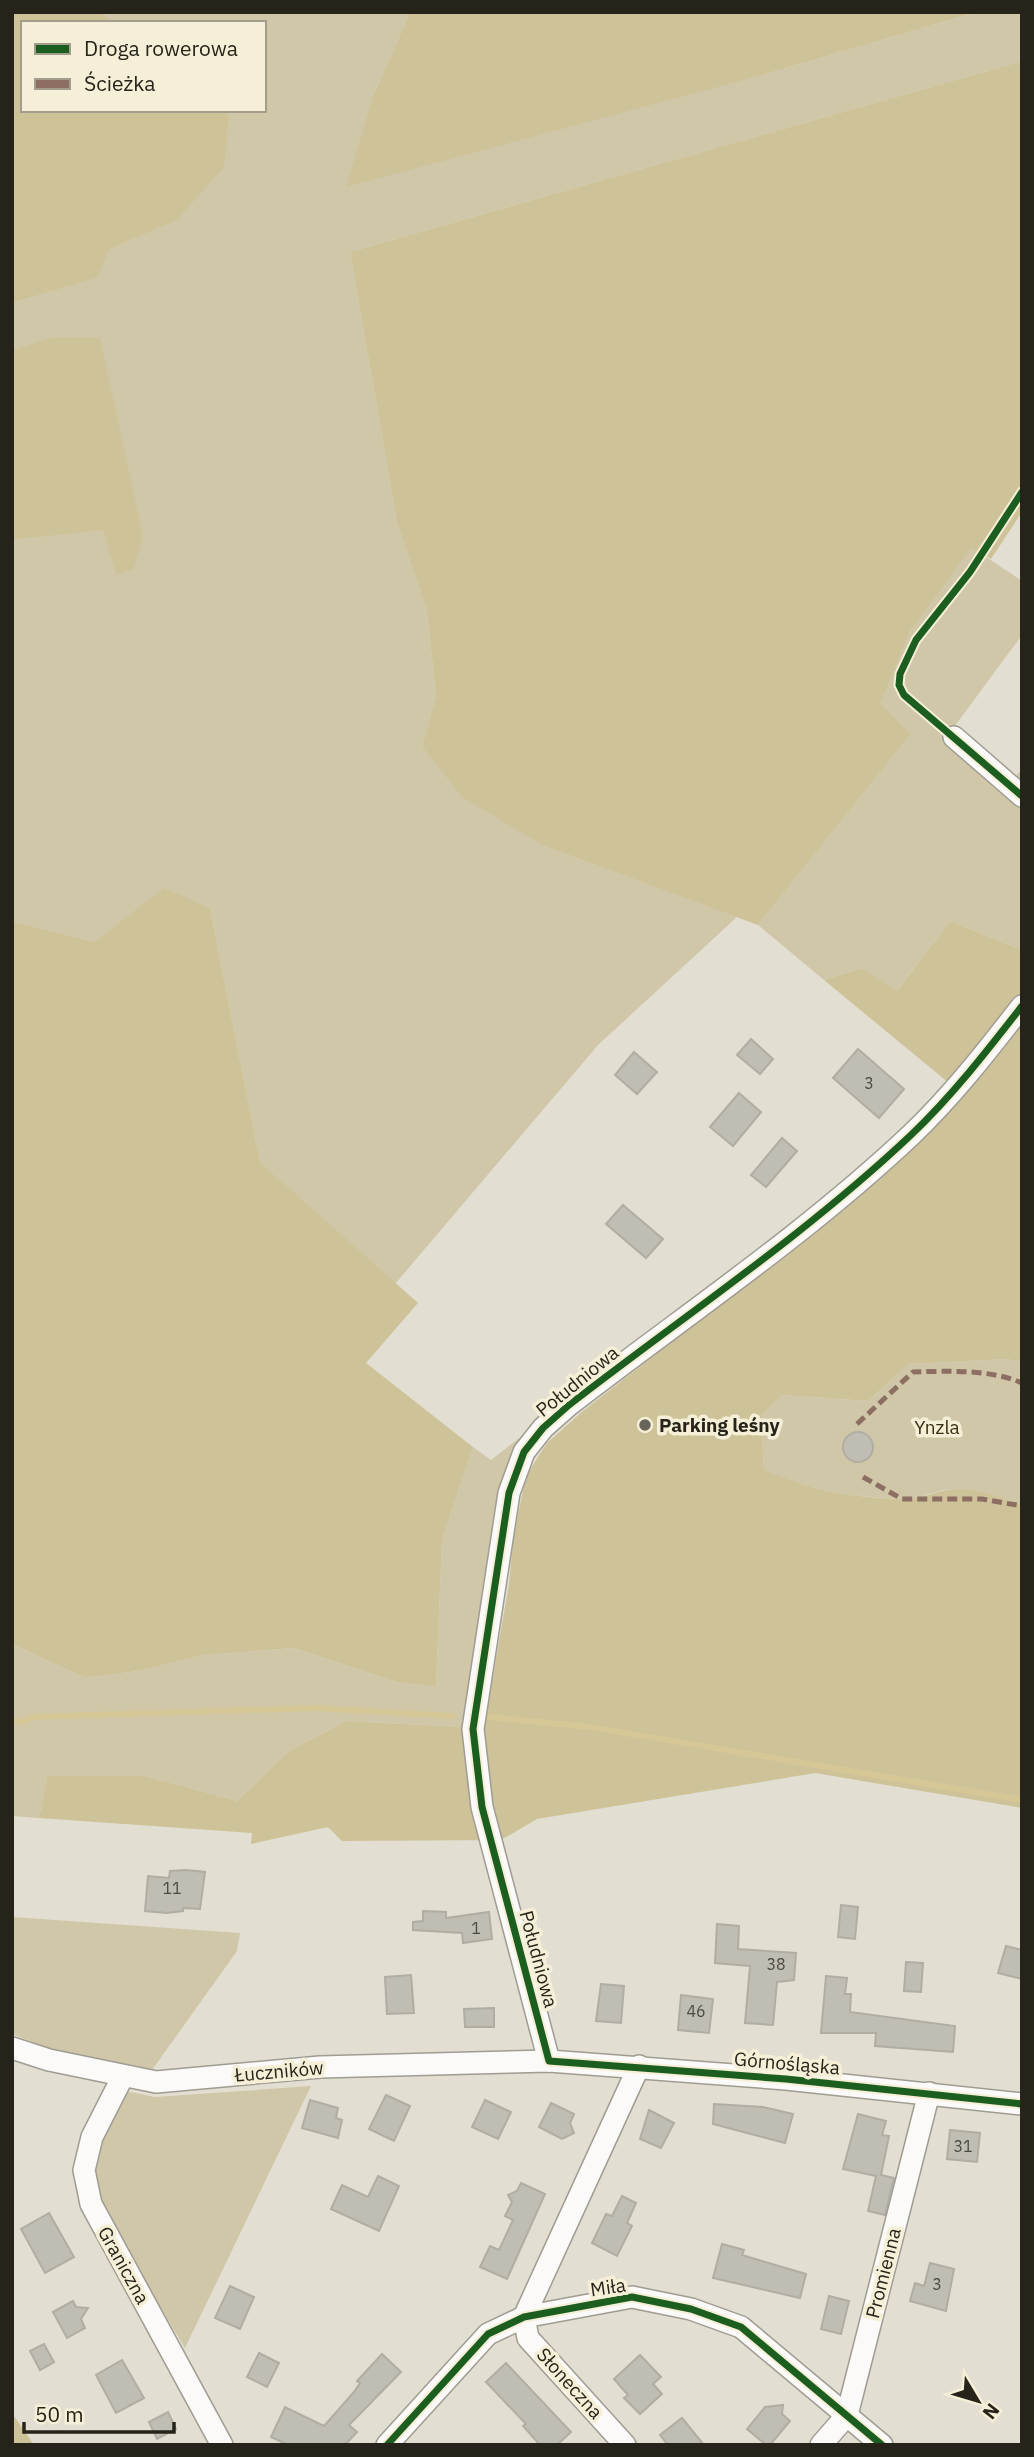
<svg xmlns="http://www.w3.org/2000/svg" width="1034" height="2457" font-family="'IBM Plex Sans',sans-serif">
	<rect width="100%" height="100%" fill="#e2ded1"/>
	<g fill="#d0c7a8">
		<polygon points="99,12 410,12 373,96 766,74 977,12 1022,12 1022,61 350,252 397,523 427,612 436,696 422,746 544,846 737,917 598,1045 395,1284 260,1162 210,908 164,889 94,942 12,921 12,540 103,529 116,574 134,569 12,350 12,303 96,278 108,249 176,221 229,116 224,110 264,110 264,23 116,23"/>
		<polygon points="971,547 1022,581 1022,635 954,727 1015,777 1022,769 1022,950 950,921 896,992 862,968 824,980 758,925 911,734 879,703 910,632"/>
		<path d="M1006,1359L1022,1362V1505C1002,1497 974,1489 953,1489C937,1489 922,1499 906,1499C855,1497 811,1492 764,1469L761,1415L783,1395L868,1401L909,1364Z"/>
		<polygon points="527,1432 506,1472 488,1558 464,1727 346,1721 289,1751 237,1801 146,1776 47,1776 39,1818 12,1816 12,1644 85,1678 138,1671 204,1655 294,1648 397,1682 436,1687 442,1541 473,1447 491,1460"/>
		<polygon points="12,1917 240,1933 237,1951 152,2070 75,2058 12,2034"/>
		<path d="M311,2086L185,2348C164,2312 95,2207 94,2171C94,2143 113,2115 125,2091L155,2097Z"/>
	</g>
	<g fill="#cec299">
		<polygon points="12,12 99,12 116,23 23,23 23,110 224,110 229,116 224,167 176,221 109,249 97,278 12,303"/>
		<polygon points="410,12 977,12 766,74 346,187 373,96"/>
		<polygon points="1022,61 1022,512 991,559 971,548 910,632 880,703 911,734 758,925 544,846 462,797 422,746 436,696 427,612 397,523 350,252"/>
		<polygon points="55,337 100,338 143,536 134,569 116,575 103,530 12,540 12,350"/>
		<polygon points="164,888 210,908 260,1162 418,1303 366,1363 473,1447 442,1541 436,1687 397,1682 294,1648 204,1655 138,1671 85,1678 12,1644 12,921 94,942"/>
		<path d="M950,921L1022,950V1362L1006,1359L909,1364L868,1401L783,1395L761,1415L764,1469C810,1491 856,1498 906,1499C922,1499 938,1490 954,1489C977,1488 1000,1497 1022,1505V1808L815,1773L537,1819L501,1840L342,1841L328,1827L251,1844L252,1833L39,1818L47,1776H146L237,1801L289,1751L346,1721L484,1728L509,1584L514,1534L526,1476L547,1443L583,1411L778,1259L961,1093L824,980L862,968L897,991Z"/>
		<polygon points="12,2413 34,2445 12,2445"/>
	</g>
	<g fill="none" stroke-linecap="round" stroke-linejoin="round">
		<g stroke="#d6c796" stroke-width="6">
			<polyline points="489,1717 590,1727 1022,1800"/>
			<polyline points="12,1720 23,1722 31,1717 315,1708 452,1716"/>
		</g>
	</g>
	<g fill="#c0bdb3" stroke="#b0ada3" stroke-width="2">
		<polygon points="751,1039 773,1059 760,1074 737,1055"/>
		<polygon points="858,1049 904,1089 879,1118 833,1078"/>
		<polygon points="634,1052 657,1072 637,1094 615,1075"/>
		<polygon points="739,1093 761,1112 733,1146 710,1127"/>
		<polygon points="782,1138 797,1151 766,1187 751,1175"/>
		<polygon points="623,1205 663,1239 646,1258 606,1224"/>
		<circle cx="858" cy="1447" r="15"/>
		<polygon points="186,1870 205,1872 200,1909 183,1908 183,1911 167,1913 145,1911 148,1876 169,1878 170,1871"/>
		<polygon points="841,1905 858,1907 855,1939 838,1937"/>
		<polygon points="423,1911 446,1912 446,1918 489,1912 492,1939 463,1943 462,1933 413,1930 413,1922 423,1921"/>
		<polygon points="717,1924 739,1926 738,1949 796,1953 794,1980 777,1982 773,2025 745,2023 750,1966 715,1963"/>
		<polygon points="1006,1946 1022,1950 1022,1979 998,1973"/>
		<polygon points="906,1962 923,1963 921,1992 904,1991"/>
		<polygon points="411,1975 414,2013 387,2014 385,1977"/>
		<polygon points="826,1976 847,1978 845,1994 851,1994 850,2012 955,2026 953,2052 875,2046 876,2033 821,2033"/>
		<polygon points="601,1984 624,1986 621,2023 596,2021"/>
		<polygon points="681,1995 713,1999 709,2033 678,2030"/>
		<polygon points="494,2008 494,2027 465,2027 464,2009"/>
		<polygon points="386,2095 410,2106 394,2141 369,2129"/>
		<polygon points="310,2100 338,2108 336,2118 342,2120 338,2138 302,2128"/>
		<polygon points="485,2100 511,2112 498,2139 472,2127"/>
		<polygon points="551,2103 574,2114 570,2123 574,2133 562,2139 539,2127"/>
		<polygon points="714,2104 763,2107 793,2114 785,2143 713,2124"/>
		<polygon points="649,2110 674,2123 661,2148 640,2139"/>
		<polygon points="858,2114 886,2121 882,2135 889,2136 881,2175 894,2178 885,2215 868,2211 876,2176 843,2169"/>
		<polygon points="950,2130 980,2133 977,2162 947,2159"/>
		<polygon points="378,2176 399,2186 379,2231 331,2209 342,2185 368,2197"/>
		<polygon points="521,2183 545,2194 507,2279 480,2267 490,2246 499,2250 513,2220 505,2216 512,2202 508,2195 517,2191"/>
		<polygon points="622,2196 636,2203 627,2223 632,2226 617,2256 592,2243 606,2214 612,2216"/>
		<polygon points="49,2213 74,2257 45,2273 21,2229"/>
		<polygon points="722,2244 744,2250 742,2255 806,2274 800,2298 713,2278"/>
		<polygon points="930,2263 954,2269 946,2311 910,2301 915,2283 924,2286"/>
		<polygon points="230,2286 254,2297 240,2329 215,2318"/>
		<polygon points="829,2296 849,2301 841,2334 821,2329"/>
		<polygon points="73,2301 76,2307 88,2308 81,2319 85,2328 67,2338 53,2312"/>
		<polygon points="44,2344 54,2362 40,2370 30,2351"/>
		<polygon points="259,2353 279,2363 267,2387 247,2377"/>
		<polygon points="382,2354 401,2372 349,2425 357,2432 345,2445 288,2445 271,2437 285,2407 324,2426 354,2392 360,2383 357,2381"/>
		<polygon points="640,2355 661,2377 653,2384 662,2394 640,2414 624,2398 628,2395 614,2379"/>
		<polygon points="122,2360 144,2398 116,2413 96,2375"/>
		<polygon points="506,2363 571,2432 557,2445 540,2445 523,2426 526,2424 486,2382"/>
		<polygon points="783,2405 782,2414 790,2421 770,2445 766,2445 747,2429 765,2407"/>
		<polygon points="168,2412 176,2429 157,2439 149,2422"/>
		<polygon points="682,2418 704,2445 668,2445 660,2435"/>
	</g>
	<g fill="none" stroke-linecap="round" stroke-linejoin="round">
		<g stroke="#9f9c92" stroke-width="24">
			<g id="minor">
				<polyline points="954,737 1022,796"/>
				<polyline points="12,2048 49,2060 156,2082 320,2067 549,2061 786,2079 1022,2104"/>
				<path d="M549,2061L482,1807L473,1729L509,1493L524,1452L543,1428L569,1405C684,1316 805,1235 911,1135C952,1096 987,1051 1022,1006"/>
				<polyline points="122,2078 92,2137 84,2170 91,2204 222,2445"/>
				<polyline points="387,2445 488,2334 524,2317 632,2297 691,2309 741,2327 882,2445"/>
				<polyline points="625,2445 528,2338 524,2317 639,2066"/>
				<polyline points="821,2445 847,2415 929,2093"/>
			</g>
		</g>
		<use href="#minor" stroke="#fbfaf8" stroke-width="21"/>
		<g stroke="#8d6e63" stroke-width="5" stroke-dasharray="10 5" stroke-linecap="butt">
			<path d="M857,1424L913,1372C947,1371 990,1369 1022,1383"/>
			<polyline points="863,1477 902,1499 982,1499 1022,1506"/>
		</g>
		<g stroke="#f6efd7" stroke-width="11">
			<g id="cycleway">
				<polyline points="1022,492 970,572 916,640 900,674 899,685 904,695 1022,796"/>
				<path d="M1022,1006C987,1051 952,1096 911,1135C805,1235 684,1316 569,1405L543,1428L524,1452L509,1493L473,1729L482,1807L549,2061L786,2079L1022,2104"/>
				<polyline points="387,2445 488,2334 524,2317 632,2297 691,2309 741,2327 882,2445"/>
			</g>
		</g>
		<use href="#cycleway" stroke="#1b5e20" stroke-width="7"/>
	</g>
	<circle fill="#68645a" stroke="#f6efd7" stroke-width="2.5" cx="645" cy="1425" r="7"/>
	<g text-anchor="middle" stroke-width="7" stroke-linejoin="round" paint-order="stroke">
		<g font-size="16" fill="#4c4a40">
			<text x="869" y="1089">3</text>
			<text x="172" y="1894">11</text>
			<text x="476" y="1934">1</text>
			<text x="776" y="1970">38</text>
			<text x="696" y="2017">46</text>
			<text x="963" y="2152">31</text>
			<text x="937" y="2290">3</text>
		</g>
		<g font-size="19" fill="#26231a" stroke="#f6efd7">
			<text transform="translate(577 1381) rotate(-39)" y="7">Południowa</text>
			<text transform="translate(539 1959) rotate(75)" y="7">Południowa</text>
			<text transform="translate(787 2063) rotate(5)" y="7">Górnośląska</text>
			<text transform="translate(279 2071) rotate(-5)" y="7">Łuczników</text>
			<text transform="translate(124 2265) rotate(61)" y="7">Graniczna</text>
			<text transform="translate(883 2273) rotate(-76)" y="7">Promienna</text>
			<text transform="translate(608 2287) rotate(-8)" y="7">Miła</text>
			<text transform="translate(570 2383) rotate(48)" y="7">Słoneczna</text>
		</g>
		<g font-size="19" font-weight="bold" fill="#26231a" stroke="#f6efd7" text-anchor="start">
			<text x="659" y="1432">Parking leśny</text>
		</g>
		<g font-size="19" fill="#393013" stroke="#f6efd7">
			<text x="937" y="1434">Ynzla</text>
		</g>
	</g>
	<rect width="1034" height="2457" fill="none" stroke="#26231a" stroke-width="28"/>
	<rect x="21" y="21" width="245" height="91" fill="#f6efd7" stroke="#a39d8b" stroke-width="2"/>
	<rect x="35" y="44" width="35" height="10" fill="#1b5e20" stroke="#a39d8b" stroke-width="2"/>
	<text x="84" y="56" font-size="21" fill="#26231a">Droga rowerowa</text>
	<rect x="35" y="79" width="35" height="10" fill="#8d6e63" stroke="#a39d8b" stroke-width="2"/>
	<text x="84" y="91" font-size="21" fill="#26231a">Ścieżka</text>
	<g transform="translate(978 2401) rotate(128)" stroke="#f6efd7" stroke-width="5" paint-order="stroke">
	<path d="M0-5L12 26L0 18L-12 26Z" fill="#26231a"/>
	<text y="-10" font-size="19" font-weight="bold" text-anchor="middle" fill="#26231a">N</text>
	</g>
	<path d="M24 2422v10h150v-10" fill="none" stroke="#26231a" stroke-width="3.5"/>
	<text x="35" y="2422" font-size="21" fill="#26231a" stroke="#f6efd7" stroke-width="5" paint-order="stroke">50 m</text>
</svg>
